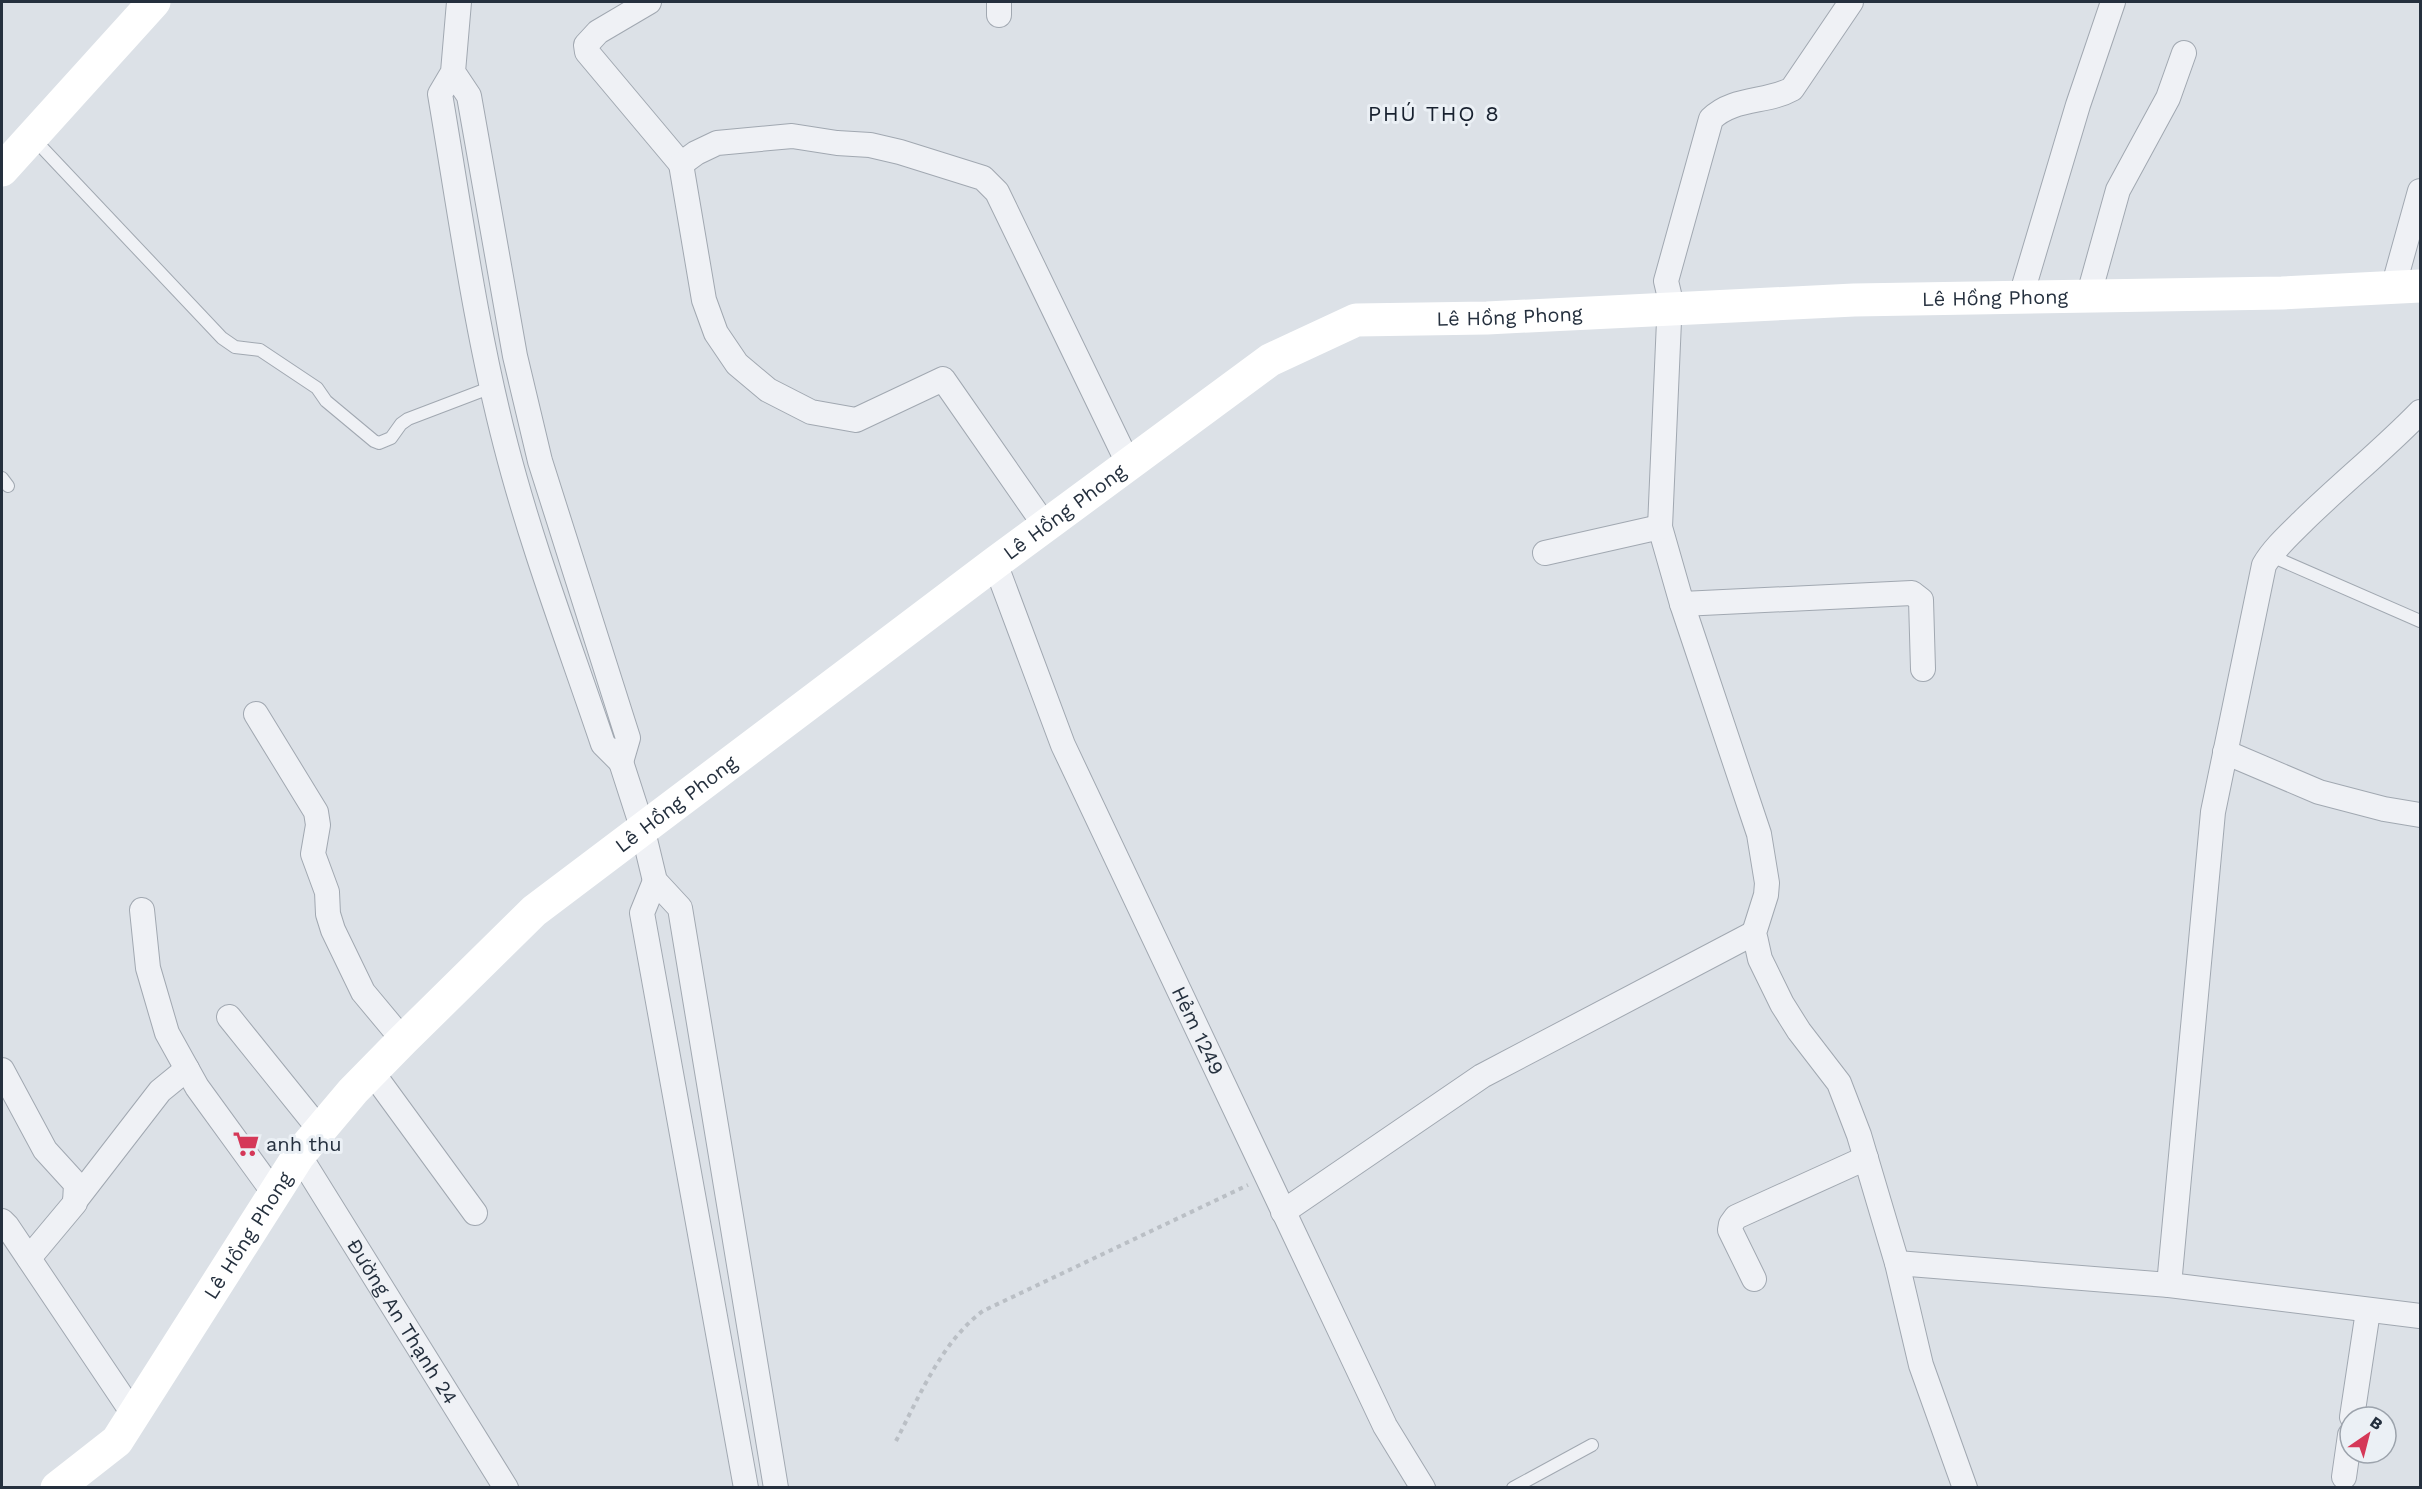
<svg xmlns="http://www.w3.org/2000/svg" width="2422" height="1489" font-family="'Work Sans',sans-serif">
	<rect width="100%" height="100%" fill="#dce1e7"/>
	<g fill="none" stroke-linecap="round" stroke-linejoin="round">
		<g stroke="#a1a8b1" stroke-width="14">
			<g id="lane">
				<polyline points="33,138 222,338 235,347 260,350 317,388 326,401 374,441 379,443 391,438 401,424 408,419 492,387"/>
				<polyline points="2,478 8,486"/>
				<polyline points="2269,555 2420,621"/>
				<polyline points="1513,1488 1592,1445"/>
			</g>
		</g>
		<g stroke="#a1a8b1" stroke-width="26">
			<g id="street">
				<polyline points="649,2 598,32 586,45 587,52 681,164 696,153 717,143 792,136 837,143 870,145 900,152 983,178 997,192 1129,465"/>
				<polyline points="999,2 999,15"/>
				<path d="M1851,2L1792,89C1767,103 1733,97 1711,119L1666,281L1670,298L1660,527L1682,604L1759,834L1767,883L1766,895L1754,933L1756,941L1760,959L1782,1004L1799,1031L1839,1083L1859,1135L1897,1263L1921,1365L1965,1488"/>
				<path d="M453,72L469,96L515,356L540,461L628,738L621,762L603,744C570,646 532,547 506,446C476,331 460,212 440,94L453,72L459,2"/>
				<polyline points="681,164 704,300 716,333 737,364 768,390 811,412 856,420 943,379 1046,527"/>
				<polyline points="2393,288 2420,191"/>
				<polyline points="2089,294 2118,190 2168,98 2184,53"/>
				<polyline points="2021,296 2078,105 2113,2"/>
				<polyline points="1545,553 1660,527"/>
				<path id="s1" d="M995,563L1063,745L1385,1426L1423,1488"/>
				<polyline points="1682,604 1912,593 1921,600 1923,669"/>
				<polyline points="256,714 316,812 318,825 313,854 327,892 328,914 333,930 363,992 403,1040"/>
				<polyline points="2225,752 2319,792 2384,809 2420,815"/>
				<polyline points="621,762 642,827 655,881 680,908 776,1488"/>
				<polyline points="655,881 642,913 746,1488"/>
				<polyline points="142,910 148,968 167,1033 197,1087 274,1193"/>
				<polyline points="229,1017 320,1130"/>
				<polyline points="2,1070 45,1150 76,1184 75,1203 29,1258"/>
				<polyline points="372,1072 475,1213"/>
				<path id="s2" d="M299,1155L506,1488"/>
				<polyline points="75,1201 160,1091 187,1069"/>
				<polyline points="1283,1212 1482,1076 1754,933"/>
				<polyline points="2,1221 7,1226 134,1415"/>
				<polyline points="1897,1263 2169,1285 2420,1316"/>
				<polyline points="1754,1279 1730,1230 1731,1224 1736,1217 1866,1158"/>
				<path d="M2169,1285L2213,812L2264,565C2274,548 2290,534 2304,520C2342,483 2383,450 2420,412"/>
				<polyline points="2352,1417 2368,1311"/>
				<polyline points="2344,1477 2350,1435"/>
			</g>
		</g>
		<path stroke="#babfc5" stroke-width="4" stroke-dasharray="4.5 4.5" stroke-linecap="butt" d="M896,1441C919,1397 942,1341 983,1311L1248,1185"/>
		<use href="#lane" stroke="#eff1f5" stroke-width="12"/>
		<use href="#street" stroke="#eff1f5" stroke-width="24"/>
		<g stroke="#fff" stroke-width="33">
			<polyline points="2,170 154,2"/>
			<path id="s3" d="M57,1488L117,1441L299,1155L353,1091L403,1040L534,911L995,563L1270,360L1356,320L1487,318L1854,300L2282,293L2420,286"/>
		</g>
	</g>
	<defs>
		<g id="supermarket-bare" transform="scale(2.07)"><path d="M-6-5.5h2.5l.6 2H6L4.5 2H-2.5L-4.4-4H-6ZM-1.5 3.2a1.3 1.3 0 1 0 .1 0ZM3 3.2a1.3 1.3 0 1 0 .1 0Z" fill="#d53858" stroke="#ebf0f5" stroke-width="2.5" paint-order="stroke"/></g>
	</defs>
	<g fill-rule="evenodd">
		<use href="#supermarket-bare" x="246" y="1144"/>
	</g>
	<g text-anchor="middle" stroke-width="6" stroke-linejoin="round" paint-order="stroke">
		<g font-size="20" fill="#25303e" stroke="#ebf0f5">
			<text dy="7" stroke="none"><textPath href="#s3" startOffset="2408">Lê Hồng Phong</textPath></text>
			<text dy="7" stroke="none"><textPath href="#s3" startOffset="1922">Lê Hồng Phong</textPath></text>
			<text dy="7" stroke="none"><textPath href="#s3" startOffset="1418">Lê Hồng Phong</textPath></text>
			<text dy="7" stroke="none"><textPath href="#s3" startOffset="932">Lê Hồng Phong</textPath></text>
			<text dy="7" stroke="none"><textPath href="#s1" startOffset="510">Hẻm 1249</textPath></text>
			<text dy="7" stroke="none"><textPath href="#s3" startOffset="320">Lê Hồng Phong</textPath></text>
			<text dy="7" stroke="none"><textPath href="#s2" startOffset="196">Đường An Thạnh 24</textPath></text>
		</g>
		<g font-size="20" fill="#25303e" stroke="#ebf0f5" text-anchor="start">
			<text x="266" y="1151">anh thu</text>
		</g>
		<g font-size="22" letter-spacing="1.5" fill="#18212f" stroke="#ebf0f5">
			<text x="1434" y="121">PHÚ THỌ 8</text>
		</g>
	</g>
	<rect width="2422" height="1489" fill="none" stroke="#25303e" stroke-width="6"/>
	<g transform="translate(2368 1435) rotate(35)"><circle r="28" fill="#ebf0f5" stroke="#9ca3ac" stroke-width="1.5"/>
	<path d="M0-4.5L10 22L0 15L-10 22Z" fill="#d53858"/>
	<text y="-9" font-size="16" font-weight="bold" text-anchor="middle" fill="#25303e">B</text>
	</g>
</svg>
